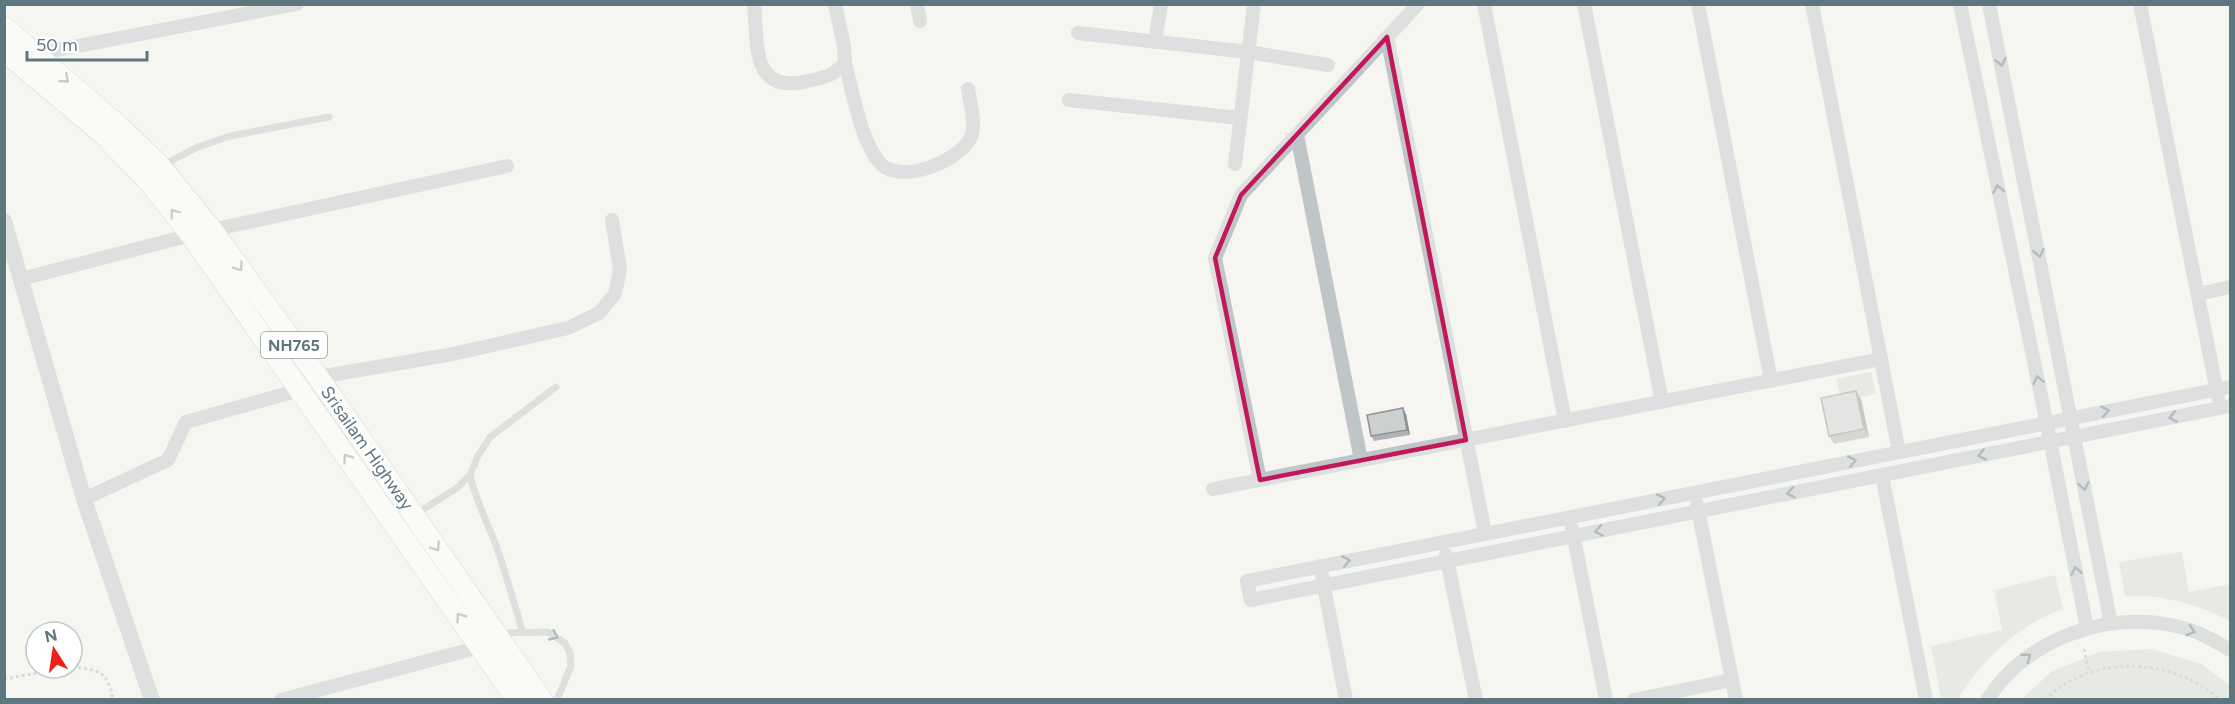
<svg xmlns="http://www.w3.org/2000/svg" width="2235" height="704" font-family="Figtree,sans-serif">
	<rect width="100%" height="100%" fill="#f6f5f1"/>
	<g fill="#d6dbd0">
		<polygon points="1871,372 1876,394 1841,401 1836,379"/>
		<path d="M2182,552L2189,592L2230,584V621C2199,605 2162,594 2125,596L2119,562Z"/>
		<path d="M2055,575L2063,609C2018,625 1982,660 1958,699H1941L1931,646L2002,630L1994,590Z"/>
		<polygon points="2152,649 2202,664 2230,686 2230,699 2022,699 2051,672 2099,652"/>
	</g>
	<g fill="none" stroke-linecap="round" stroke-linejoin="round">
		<g stroke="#b2b8ba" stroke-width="22">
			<g id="trunk">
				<polyline points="4,27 121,128 160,166 212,230 318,377 542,700"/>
				<polyline points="4,51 103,134 150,183 191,235 517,700"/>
			</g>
		</g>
		<g stroke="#b7bcbe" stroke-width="3" stroke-dasharray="3 3" stroke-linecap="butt">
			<polyline points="2084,649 2089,672"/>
			<path d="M72,667C98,670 108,670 113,700"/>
			<polyline points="4,679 65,668"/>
			<path d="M2045,700C2091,653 2174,657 2220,700"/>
		</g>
		<g stroke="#bfc6c8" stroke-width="7">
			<polyline points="163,165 198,147 230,136 329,117"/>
			<path d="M470,475C475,498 485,518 494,540C505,570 514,602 523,633"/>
			<polyline points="416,514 457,488 470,475 478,456 490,437 556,387"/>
			<polyline points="499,633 548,632 565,643 570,653 571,666 557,700"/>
		</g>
		<g stroke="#bfc6c8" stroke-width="14">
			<path d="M754,4C758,44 750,95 808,81C823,78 835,75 845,63L844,46L835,4"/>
			<polyline points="917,4 920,21"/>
			<polyline points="1484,4 1565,421"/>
			<polyline points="1584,4 1662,402"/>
			<polyline points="1698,4 1771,381"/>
			<polyline points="1812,4 1899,452"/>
			<polyline points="1960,4 2044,410 2087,628"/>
			<polyline points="1989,4 2111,624"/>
			<polyline points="2140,4 2218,397"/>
			<polyline points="1078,33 1248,52 1328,65"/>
			<polyline points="1387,37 1485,533"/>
			<polyline points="1155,42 1161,4"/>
			<polyline points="36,54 297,4"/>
			<path d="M845,63C853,92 860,138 879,162C898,186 958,162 970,139C977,125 970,103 968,89"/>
			<polyline points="1069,100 1240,118"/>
			<polyline points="1297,135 1361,460"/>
			<polyline points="1235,164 1254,4"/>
			<polyline points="212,230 507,166"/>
			<polyline points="21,279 191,235"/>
			<polyline points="2198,294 2230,287"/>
			<polyline points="318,377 448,355 568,328 599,313 615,294 620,269 612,220"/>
			<polyline points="2230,387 1247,581 1251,600 2230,406"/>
			<polyline points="1882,475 1926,700"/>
			<polyline points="1260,480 1215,258 1241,195 1418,4"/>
			<polyline points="1213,489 1881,359"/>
			<polyline points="84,499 168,460 186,422 299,390"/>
			<polyline points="1697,504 1736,700"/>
			<polyline points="1572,528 1606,700"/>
			<polyline points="1446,555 1476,700"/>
			<polyline points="1320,566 1346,700"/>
			<polyline points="281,700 480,647"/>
			<polyline points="1634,700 1732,680"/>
			<path d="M1987,700C2028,638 2105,611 2176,626C2196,630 2213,640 2230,650"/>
		</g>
		<polyline stroke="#bfc6c8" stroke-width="16" points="4,221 84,499 152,700"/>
		<use href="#trunk" stroke="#fff" stroke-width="21"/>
	</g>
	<g fill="#afb3b4">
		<polygon points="1861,399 1869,437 1834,444 1829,436"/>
		<polygon points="1406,414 1410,435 1374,441 1371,436"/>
	</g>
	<g fill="#8f9292">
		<polygon points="1856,391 1861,399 1869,437 1864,429"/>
		<polygon points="1403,408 1406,414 1410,435 1407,430"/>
	</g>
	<g fill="#ccd0d1" stroke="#8f9292" stroke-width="1.5">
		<polygon points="1856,391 1864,429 1829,436 1821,398"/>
		<polygon points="1403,408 1407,430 1371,436 1367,415"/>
	</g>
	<defs><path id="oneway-chevron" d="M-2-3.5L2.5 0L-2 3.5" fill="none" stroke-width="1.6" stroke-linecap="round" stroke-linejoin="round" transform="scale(1.5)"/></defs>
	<g stroke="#5e777f">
		<use href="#oneway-chevron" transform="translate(2001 62) rotate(78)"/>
		<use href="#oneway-chevron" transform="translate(1998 189) rotate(-102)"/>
		<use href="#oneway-chevron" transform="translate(2039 253) rotate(79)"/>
		<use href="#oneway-chevron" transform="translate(2038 380) rotate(-102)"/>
		<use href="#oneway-chevron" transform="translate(2105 411) rotate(-11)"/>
		<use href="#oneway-chevron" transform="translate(2173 417) rotate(169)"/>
		<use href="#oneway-chevron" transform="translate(1982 455) rotate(169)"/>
		<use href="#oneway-chevron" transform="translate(1852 461) rotate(-11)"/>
		<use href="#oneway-chevron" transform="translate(2084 486) rotate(79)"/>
		<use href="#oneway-chevron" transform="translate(1791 493) rotate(169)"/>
		<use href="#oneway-chevron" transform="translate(1661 499) rotate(-11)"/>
		<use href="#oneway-chevron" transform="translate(1599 531) rotate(169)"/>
		<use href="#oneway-chevron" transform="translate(1346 561) rotate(-11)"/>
		<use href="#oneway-chevron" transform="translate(2076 571) rotate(-101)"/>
		<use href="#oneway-chevron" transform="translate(2191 631) rotate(19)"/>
		<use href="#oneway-chevron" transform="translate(554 636) rotate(25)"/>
		<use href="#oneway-chevron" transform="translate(2027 657) rotate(-38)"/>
	</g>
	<g stroke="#8ea0a5">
		<use href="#oneway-chevron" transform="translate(65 79) rotate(41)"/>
		<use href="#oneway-chevron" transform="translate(174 213) rotate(-128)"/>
		<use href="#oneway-chevron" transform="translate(239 267) rotate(54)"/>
		<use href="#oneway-chevron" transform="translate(347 458) rotate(-125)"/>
		<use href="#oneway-chevron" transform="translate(436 547) rotate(55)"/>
		<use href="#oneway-chevron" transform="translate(460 617) rotate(-125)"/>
	</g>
	<path d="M0 0H2235V704H0ZM1387,37L1466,440L1260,480L1215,258L1241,195Z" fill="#f6f5f1" fill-opacity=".55" fill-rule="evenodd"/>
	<path fill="none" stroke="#c2185b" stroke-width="4.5" stroke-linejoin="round" d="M1387,37L1466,440L1260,480L1215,258L1241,195Z"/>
	<g text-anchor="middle" stroke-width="4.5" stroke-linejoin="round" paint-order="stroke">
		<rect fill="#fff" stroke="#8ea0a5" stroke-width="1.5" x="261" y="332" width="66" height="26" rx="4.5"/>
		<g font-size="16" font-weight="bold" fill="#5e777f">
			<text x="294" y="351">NH765</text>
		</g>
		<g font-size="18" fill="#5e777f" stroke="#fff">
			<text transform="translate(367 448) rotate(55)" y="6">Srisailam Highway</text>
		</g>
	</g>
	<rect width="2235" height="704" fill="none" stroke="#5e777f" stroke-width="12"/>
	<g transform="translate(54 650) rotate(348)"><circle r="28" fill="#ffffff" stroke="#bfc9cc" stroke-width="1.5"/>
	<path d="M0-4.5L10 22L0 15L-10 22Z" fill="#ee2119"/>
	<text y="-9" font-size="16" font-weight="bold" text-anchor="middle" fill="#5e777f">N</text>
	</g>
	<path d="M27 51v9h120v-9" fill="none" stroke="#5e777f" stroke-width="3"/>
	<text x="36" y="51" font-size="18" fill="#5e777f" stroke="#ffffff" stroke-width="4.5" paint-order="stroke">50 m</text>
</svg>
